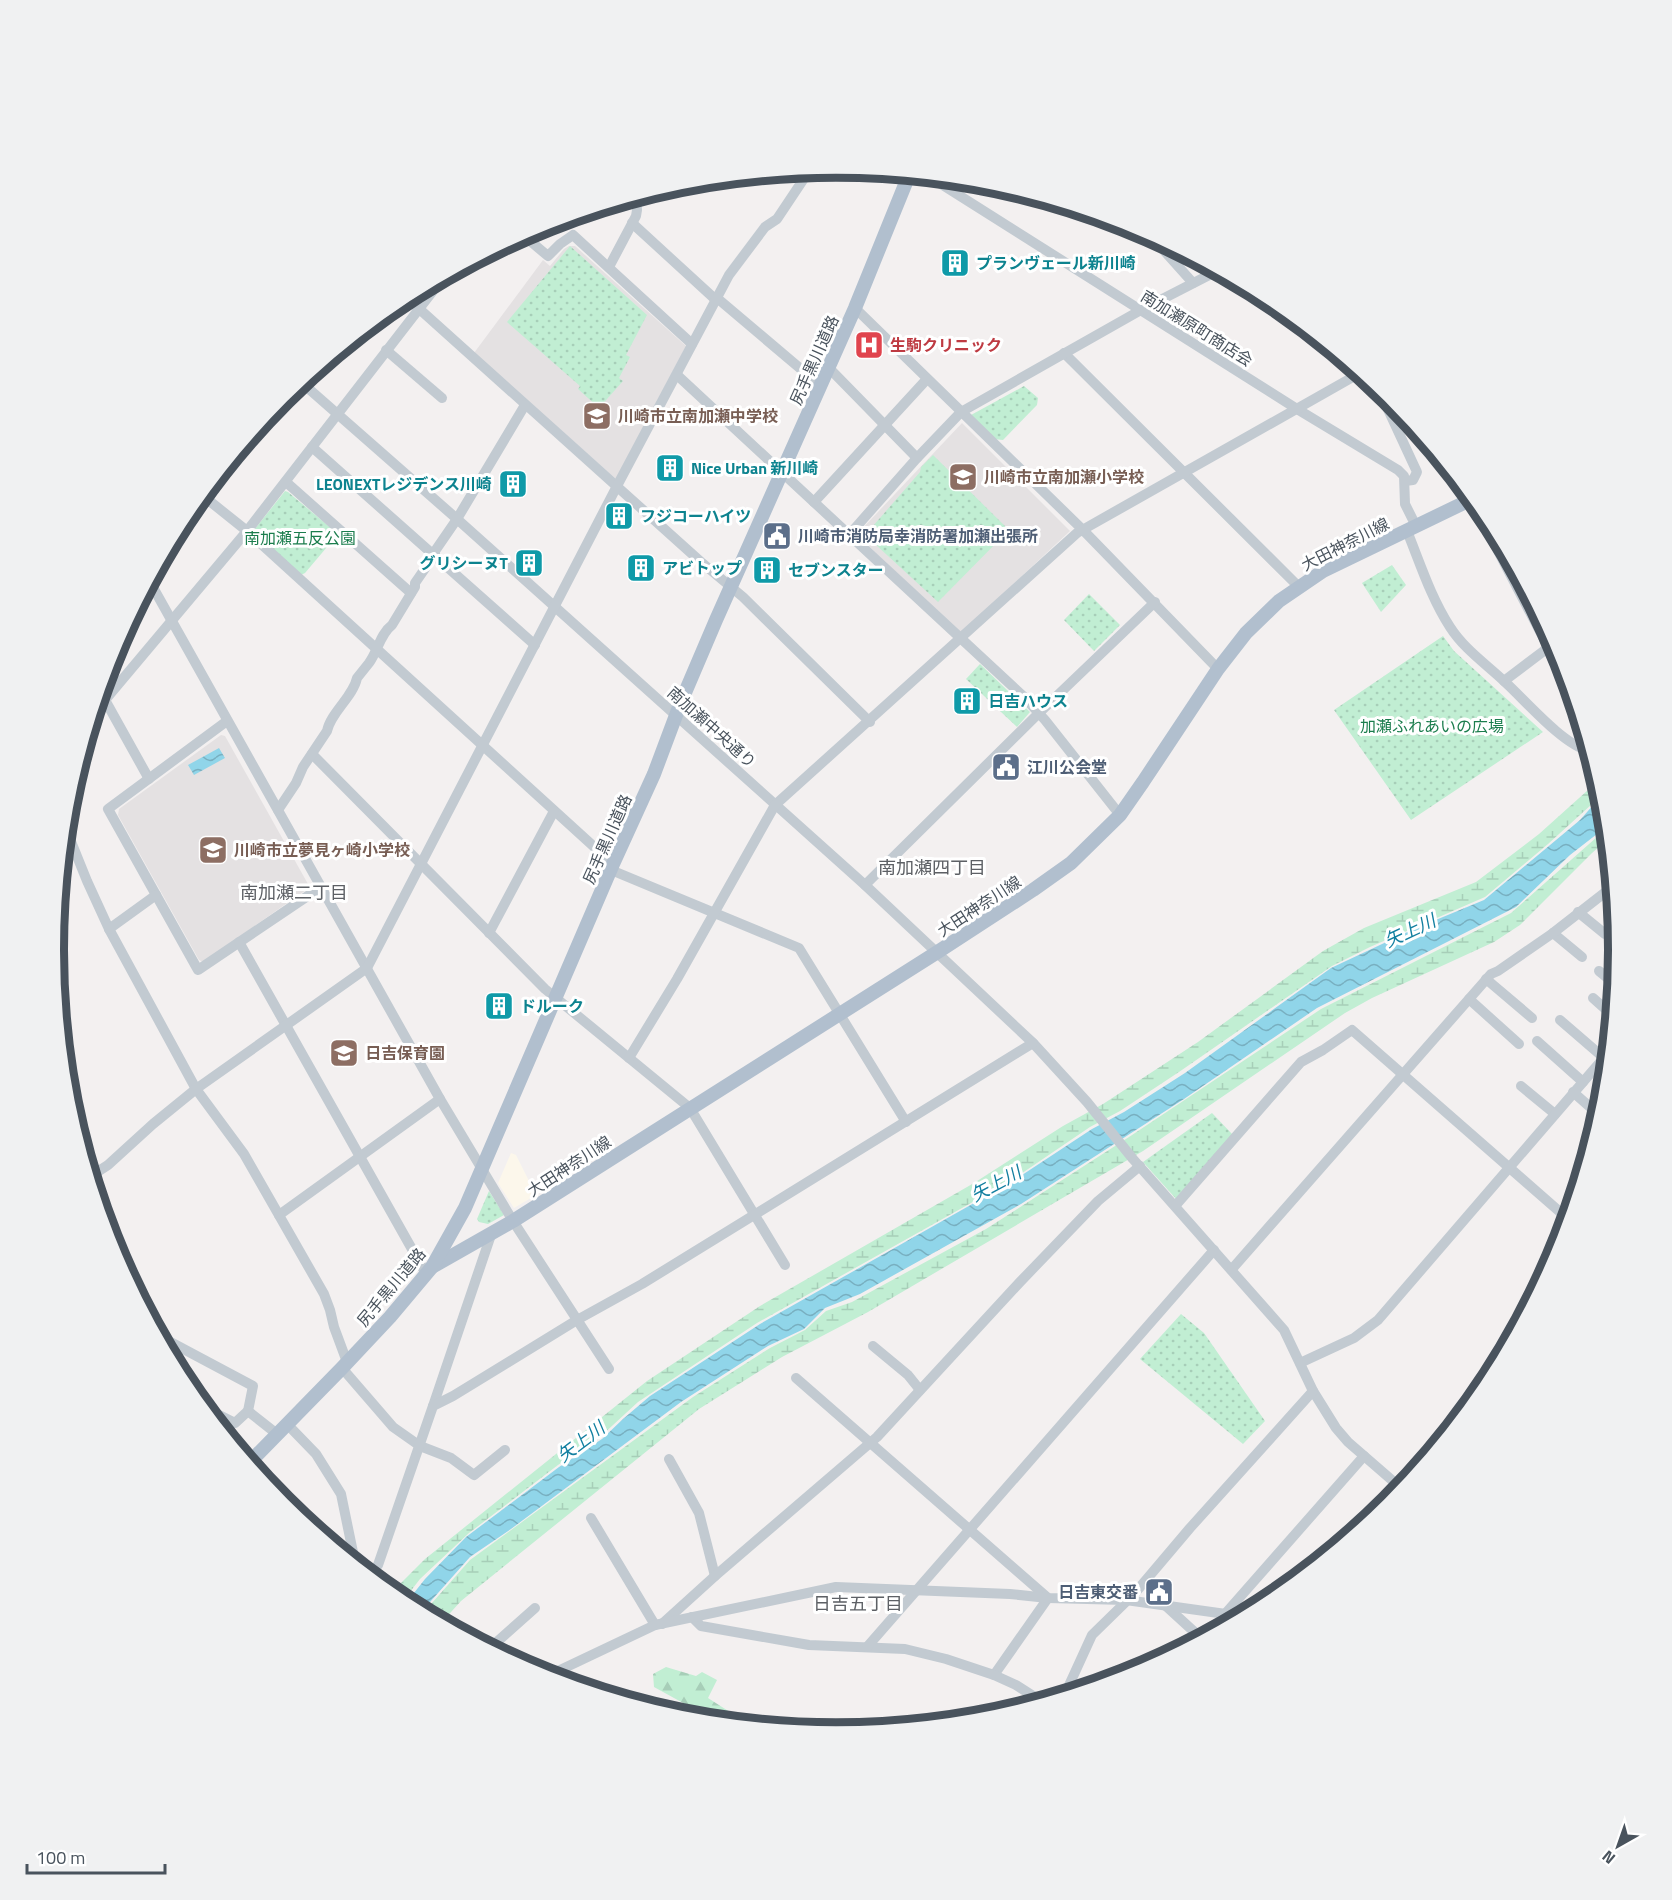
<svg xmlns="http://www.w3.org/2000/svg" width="1672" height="1900" font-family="'Titillium Web','Noto Sans JP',sans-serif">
	<defs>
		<pattern id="grass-dots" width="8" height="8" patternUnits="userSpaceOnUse" patternTransform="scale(1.5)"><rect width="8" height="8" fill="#c1eed3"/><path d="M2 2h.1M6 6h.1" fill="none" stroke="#a7ceb8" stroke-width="1.8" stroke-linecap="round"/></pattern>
		<pattern id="forest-firs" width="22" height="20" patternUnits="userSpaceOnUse" patternTransform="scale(1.5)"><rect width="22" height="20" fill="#c1eed3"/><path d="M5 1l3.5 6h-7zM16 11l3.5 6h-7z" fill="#a7ceb8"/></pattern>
		<pattern id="wetland-marsh" width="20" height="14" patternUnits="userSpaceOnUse" patternTransform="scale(1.5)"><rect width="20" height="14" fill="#c1eed3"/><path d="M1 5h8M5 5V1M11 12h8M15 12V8" fill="none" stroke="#a7ceb8"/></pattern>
		<pattern id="water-waves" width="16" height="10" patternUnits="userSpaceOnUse" patternTransform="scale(1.5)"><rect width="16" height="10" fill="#90d5e9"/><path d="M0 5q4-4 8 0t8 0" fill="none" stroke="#78afc0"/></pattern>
	</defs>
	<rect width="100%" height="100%" fill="#f3f0f0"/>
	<polygon fill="#fcf7eb" points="511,1153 516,1155 536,1195 514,1208 498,1183"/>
	<g fill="#e4e1e2">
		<polygon points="569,246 575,246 686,346 616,479 474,353 543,260 550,266 564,249"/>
		<polygon points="962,423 1070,531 961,633 858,536 860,531"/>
		<polygon points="221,735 225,736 308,884 306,890 203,962 199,960 118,815 119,809"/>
	</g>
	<g fill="url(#grass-dots)">
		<polygon points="570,246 647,315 626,355 630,357 619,378 623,381 599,408 578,389 580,386 507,322"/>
		<polygon points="1024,386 1038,398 1037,405 1003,440 993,439 971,415"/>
		<polygon points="933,455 1009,530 938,602 875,544 873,526 920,472 921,467"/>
		<polygon points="285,491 288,492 338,534 305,573 301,575 255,532 254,530"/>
		<polygon points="1392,565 1406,585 1381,612 1362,583"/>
		<polygon points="1089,594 1120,625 1094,651 1064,620"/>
		<polygon points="1443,636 1454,651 1543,732 1411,820 1334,710"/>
		<polygon points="980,664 1030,712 1017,727 966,679"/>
		<polygon points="1212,1113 1233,1135 1177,1200 1143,1162"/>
		<polygon points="489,1191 504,1215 488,1224 479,1222 477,1219"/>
		<polygon points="1181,1314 1204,1333 1265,1421 1243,1444 1140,1359"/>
	</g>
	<polygon fill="url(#forest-firs)" points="666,1667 696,1676 702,1672 717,1680 708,1698 747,1723 714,1720 654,1687 653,1674"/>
	<g fill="url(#wetland-marsh)">
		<polygon points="1598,781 1602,795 1548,844 1485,897 1370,947 1332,966 1179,1072 1120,1111 1090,1127 1012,1180 757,1323 638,1402 600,1437 558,1465 469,1533 420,1579 403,1601 392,1592 425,1559 647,1381 760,1306 974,1183 1063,1126 1103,1104 1198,1042 1323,951 1364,928 1476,882 1539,834"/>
		<polygon points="1606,829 1607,840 1592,853 1520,925 1494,942 1372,998 1345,1013 1143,1151 868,1312 782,1357 699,1409 461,1601 442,1622 424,1612 470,1560 693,1397 770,1348 805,1330 826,1311 852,1302 986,1229 1129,1137 1321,1009 1511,913"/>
	</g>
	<g fill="url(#water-waves)">
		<polygon points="219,748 225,758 194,775 188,765"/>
		<polygon points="1602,795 1606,827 1570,855 1516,907 1317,1008 1184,1099 1021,1204 860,1294 825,1308 804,1329 768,1346 681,1402 511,1529 470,1557 422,1611 406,1603 425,1579 466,1537 559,1467 602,1439 623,1419 650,1396 760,1324 1013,1181 1092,1129 1124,1112 1185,1073 1331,968 1414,929 1484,900 1580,820"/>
	</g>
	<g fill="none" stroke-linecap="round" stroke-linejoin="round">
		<g stroke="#c2cad1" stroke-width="10">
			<polyline points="930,177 1297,409 1398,470 1404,476 1405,504 1416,526"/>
			<polyline points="632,223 716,300"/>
			<polyline points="523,235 548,256 560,244 573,235 692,344"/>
			<polyline points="1151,236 1193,283"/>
			<polyline points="609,267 636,216 637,210 636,198"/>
			<polyline points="406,297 701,562 743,597 870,722"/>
			<polyline points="717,298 821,386"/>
			<polyline points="855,308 1083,530 1218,669"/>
			<polyline points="386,350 442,398"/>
			<polyline points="1064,353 1299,587"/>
			<polyline points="829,368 917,458"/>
			<polyline points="677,375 1024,697 1045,720 1120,815"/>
			<polyline points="301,382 457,519 865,885 1033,1043 1087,1102 1133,1159 1284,1330 1313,1391 1336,1428 1348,1442 1401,1488"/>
			<polyline points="1378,388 1417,472 1413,480 1405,481"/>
			<polyline points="312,447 535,645"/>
			<polyline points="286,482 411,593"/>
			<polyline points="202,495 247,531 613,864"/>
			<polyline points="1471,499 1570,689"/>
			<polyline points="814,502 927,379"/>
			<path d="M1407,531C1420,563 1431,598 1450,627C1464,649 1486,664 1505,682C1526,701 1562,744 1589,751"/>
			<polyline points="849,535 917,458 961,412 1141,310 1217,271"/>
			<polyline points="150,582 440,1099 513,1221 609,1369"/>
			<polyline points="107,673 117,685"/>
			<polyline points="1504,681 1549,647"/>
			<polyline points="105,700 149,779"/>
			<polyline points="95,712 247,531 443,278"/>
			<polyline points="227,721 108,809 198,970 321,887"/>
			<polyline points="312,754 545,989 690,1108 785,1265"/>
			<path d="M278,810L296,783L303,767L327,731C331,712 353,697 357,678C361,673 365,668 369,663C378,651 380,634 392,625L415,587V583L435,554V551L457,519L525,405"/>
			<polyline points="66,829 87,881 109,929 196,1089 244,1154 324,1294 330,1310 334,1327 347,1362"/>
			<polyline points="611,870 799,948 906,1122"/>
			<polyline points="865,885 1039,713 1155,602"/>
			<polyline points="1578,912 1605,934"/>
			<polyline points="109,929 156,895"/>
			<polyline points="489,933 554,811"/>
			<polyline points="1553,933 1582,957"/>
			<polyline points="239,942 426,1274"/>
			<polyline points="1599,971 1615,984"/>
			<polyline points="1486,979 1532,1018"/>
			<polyline points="1593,998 1612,1015"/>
			<polyline points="1469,999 1519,1044"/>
			<polyline points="60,1009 64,1007"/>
			<polyline points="1560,1020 1604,1058"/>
			<polyline points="1537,1041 1583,1082"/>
			<polyline points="629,1058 677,979 775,805 1077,533 1360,373"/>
			<polyline points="1521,1086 1555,1114"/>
			<polyline points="1573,1092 1599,1115"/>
			<polyline points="91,1176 108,1165 153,1124 196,1089 367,968 617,486 729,275 765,227 777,219 809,171"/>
			<polyline points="1176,1205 1301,1062 1323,1050 1352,1030 1568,1219"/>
			<polyline points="279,1215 440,1099"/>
			<polyline points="1232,1269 1491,974 1498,971 1553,933 1612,887"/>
			<polyline points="161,1337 253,1386 248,1411 277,1434"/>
			<polyline points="873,1346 908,1375 920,1390"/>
			<polyline points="1300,1363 1354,1338 1378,1320 1608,1053"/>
			<polyline points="342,1368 393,1427 420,1446 451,1458 474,1475 505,1450"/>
			<polyline points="796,1378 1048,1598 994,1675"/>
			<polyline points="433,1406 491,1235"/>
			<polyline points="205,1408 235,1423 248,1411"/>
			<polyline points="287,1424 316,1454 341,1494 355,1562"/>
			<polyline points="669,1459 699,1513 715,1576"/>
			<polyline points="591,1518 655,1625"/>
			<polyline points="361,1567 373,1572"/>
			<polyline points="371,1575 378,1565 433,1406 453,1396 577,1320 642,1284 1033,1043"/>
			<polyline points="1166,1606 1201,1638"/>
			<polyline points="1225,1614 1364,1456"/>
			<polyline points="692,1617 701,1626 809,1645 905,1649 946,1659 994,1675 1016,1685 1041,1701"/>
			<polyline points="453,1623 462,1633"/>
			<polyline points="662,1624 715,1576 877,1437 1020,1282 1098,1201 1140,1166"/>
			<polyline points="867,1647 1214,1250"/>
			<polyline points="490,1648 535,1608"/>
			<polyline points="553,1677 558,1671 655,1625 836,1587 1010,1594 1048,1598 1126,1600 1240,1616"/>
			<polyline points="1065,1694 1092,1635 1135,1593 1190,1528 1313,1391"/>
		</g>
		<g stroke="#b1bfce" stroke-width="14">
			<polyline points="432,1267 513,1221 936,953 1033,890 1071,863 1120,815 1143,782 1218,669 1246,633 1279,601 1323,571 1472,499"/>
			<polyline points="250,1462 342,1368 390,1317 432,1267 465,1208 613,864 654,774 681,702 716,620 855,308 909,175"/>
		</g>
	</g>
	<defs>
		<g id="building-square" transform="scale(1.5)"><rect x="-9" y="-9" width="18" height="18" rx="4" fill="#0f9aa8" stroke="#fff"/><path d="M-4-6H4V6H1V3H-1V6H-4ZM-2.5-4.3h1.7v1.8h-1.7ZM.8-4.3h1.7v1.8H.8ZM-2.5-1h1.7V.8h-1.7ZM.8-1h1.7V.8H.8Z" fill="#fff"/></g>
		<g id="hospital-square" transform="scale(1.5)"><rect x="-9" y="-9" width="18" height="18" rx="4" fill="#e0444e" stroke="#fff"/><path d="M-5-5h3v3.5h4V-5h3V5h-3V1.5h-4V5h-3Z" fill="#fff"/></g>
		<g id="school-square" transform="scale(1.5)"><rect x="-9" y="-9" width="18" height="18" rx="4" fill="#8d6e63" stroke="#fff"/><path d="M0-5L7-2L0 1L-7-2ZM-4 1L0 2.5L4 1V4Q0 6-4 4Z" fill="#fff"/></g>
		<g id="civic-square" transform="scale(1.5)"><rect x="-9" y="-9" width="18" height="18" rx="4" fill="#5c6f8a" stroke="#fff"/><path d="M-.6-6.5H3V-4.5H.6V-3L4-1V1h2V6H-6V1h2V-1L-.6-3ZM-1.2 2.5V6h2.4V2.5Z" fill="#fff"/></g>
	</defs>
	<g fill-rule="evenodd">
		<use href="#building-square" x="955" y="263"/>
		<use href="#hospital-square" x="869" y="345"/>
		<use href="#school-square" x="597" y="416"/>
		<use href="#building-square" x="670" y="468"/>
		<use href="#school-square" x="963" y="477"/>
		<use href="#building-square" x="513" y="484"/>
		<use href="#building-square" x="619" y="516"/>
		<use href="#civic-square" x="777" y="536"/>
		<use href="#building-square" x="529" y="563"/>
		<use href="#building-square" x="641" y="568"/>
		<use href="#building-square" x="767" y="570"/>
		<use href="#building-square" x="967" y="701"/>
		<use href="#civic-square" x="1006" y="767"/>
		<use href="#school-square" x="213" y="850"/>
		<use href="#building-square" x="499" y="1006"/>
		<use href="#school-square" x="344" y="1053"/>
		<use href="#civic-square" x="1159" y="1592"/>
	</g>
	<g text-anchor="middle" stroke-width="6" stroke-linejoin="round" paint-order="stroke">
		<g font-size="16" font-weight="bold" fill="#0d838f" stroke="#fff" text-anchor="start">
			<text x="976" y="269">プランヴェール新川崎</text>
			<text x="691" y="474">Nice Urban 新川崎</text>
			<text x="492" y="490" text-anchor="end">LEONEXTレジデンス川崎</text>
			<text x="640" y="522">フジコーハイツ</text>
			<text x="508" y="569" text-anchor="end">グリシーヌT</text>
			<text x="662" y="574">アビトップ</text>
			<text x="788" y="576">セブンスター</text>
			<text x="988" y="707">日吉ハウス</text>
			<text x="520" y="1012">ドルーク</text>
		</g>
		<g font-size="16" fill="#49535d" stroke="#fff">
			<text transform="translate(1197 328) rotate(32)" y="6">南加瀬原町商店会</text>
			<text transform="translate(814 360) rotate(-66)" y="6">尻手黒川道路</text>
			<text transform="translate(1345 544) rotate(-27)" y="6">大田神奈川線</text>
			<text transform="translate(712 727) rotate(42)" y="6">南加瀬中央通り</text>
			<text transform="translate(607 839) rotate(-66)" y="6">尻手黒川道路</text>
			<text transform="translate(979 906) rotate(-33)" y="6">大田神奈川線</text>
			<text transform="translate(569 1166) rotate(-33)" y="6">大田神奈川線</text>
			<text transform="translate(391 1287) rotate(-50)" y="6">尻手黒川道路</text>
		</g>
		<g font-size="16" font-weight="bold" fill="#be3a42" stroke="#fff" text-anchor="start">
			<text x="890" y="351">生駒クリニック</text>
		</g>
		<g font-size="16" font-weight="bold" fill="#785e54" stroke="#fff" text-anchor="start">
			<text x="618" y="422">川崎市立南加瀬中学校</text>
			<text x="984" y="483">川崎市立南加瀬小学校</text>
			<text x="234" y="856">川崎市立夢見ヶ崎小学校</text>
			<text x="365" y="1059">日吉保育園</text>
		</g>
		<g font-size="16" font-weight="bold" fill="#4e5e75" stroke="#fff" text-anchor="start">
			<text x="798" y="542">川崎市消防局幸消防署加瀬出張所</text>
			<text x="1027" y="773">江川公会堂</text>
			<text x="1138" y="1598" text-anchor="end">日吉東交番</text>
		</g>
		<g font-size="16" fill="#1b7d4d" stroke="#fff">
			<text x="300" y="544">南加瀬五反公園</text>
			<text x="1432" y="732">加瀬ふれあいの広場</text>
		</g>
		<g font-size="18" fill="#5d6065" stroke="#fff">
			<text x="932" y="874">南加瀬四丁目</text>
			<text x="294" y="899">南加瀬二丁目</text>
			<text x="858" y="1610">日吉五丁目</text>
		</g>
		<g font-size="18" font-style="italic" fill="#127fa0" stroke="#fff">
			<text transform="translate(1410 931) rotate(-25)" y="6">矢上川</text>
			<text transform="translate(996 1184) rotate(-28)" y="6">矢上川</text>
			<text transform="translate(581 1442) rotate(-37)" y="6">矢上川</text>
		</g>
	</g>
	<path d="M0 0H1672V1900H0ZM64 950a772 772 0 1 1 1544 0a772 772 0 1 1-1544 0Z" fill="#f0f1f2" fill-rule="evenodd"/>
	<path fill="none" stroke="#49535d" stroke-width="8" d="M64 950a772 772 0 1 1 1544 0a772 772 0 1 1-1544 0Z"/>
	<g transform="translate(1618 1846) rotate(220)" stroke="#ffffff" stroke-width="4.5" paint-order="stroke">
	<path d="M0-4.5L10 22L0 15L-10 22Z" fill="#49535d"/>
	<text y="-9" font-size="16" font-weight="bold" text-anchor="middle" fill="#49535d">N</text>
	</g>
	<path d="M27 1864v9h138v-9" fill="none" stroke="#49535d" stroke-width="3"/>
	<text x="36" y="1864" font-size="18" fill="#49535d" stroke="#ffffff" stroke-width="4.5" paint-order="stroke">100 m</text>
</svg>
